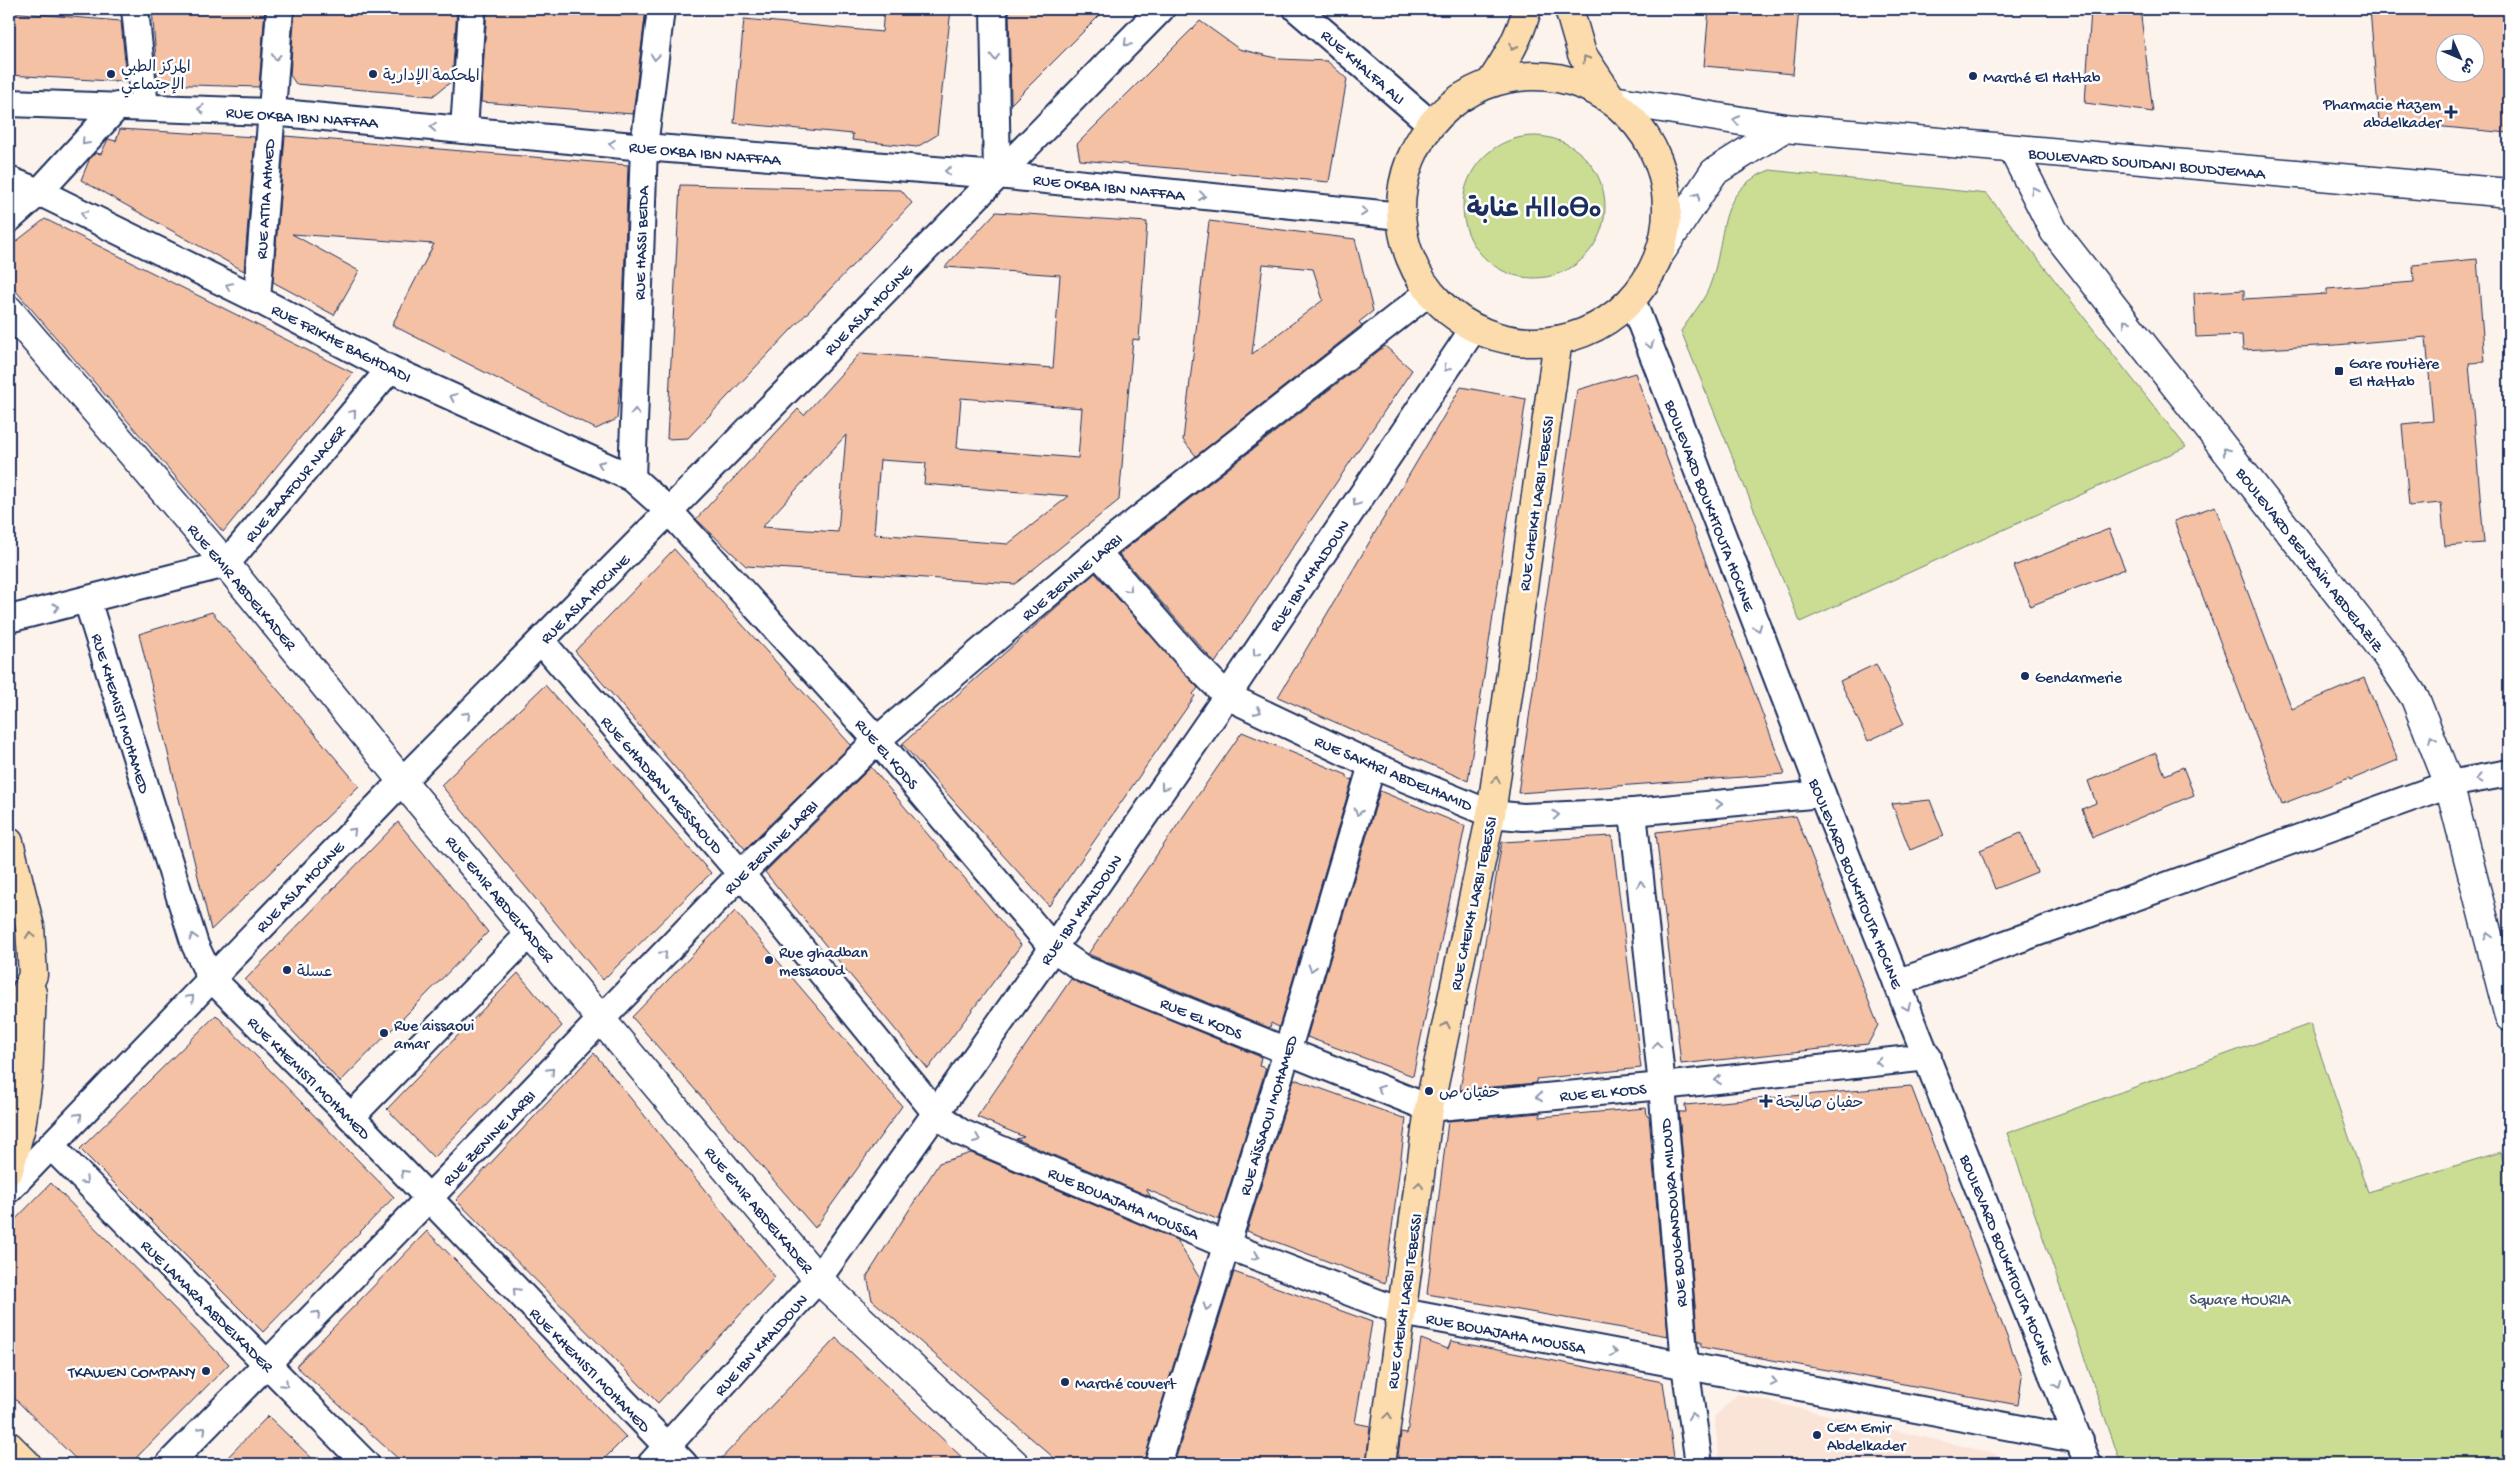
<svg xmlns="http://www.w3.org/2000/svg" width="2518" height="1473" font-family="'Gochi Hand','Playpen Sans Arabic','Noto Sans Tifinagh',sans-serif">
	<rect width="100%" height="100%" fill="#fdf3ed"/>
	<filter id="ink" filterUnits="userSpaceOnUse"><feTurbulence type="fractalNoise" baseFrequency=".02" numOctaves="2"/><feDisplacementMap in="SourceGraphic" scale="10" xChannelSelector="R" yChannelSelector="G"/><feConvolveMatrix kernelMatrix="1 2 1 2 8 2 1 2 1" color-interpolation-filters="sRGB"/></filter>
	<g filter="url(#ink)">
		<polygon fill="#fae4d7" points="1738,1394 1997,1454 1994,1464 1720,1464 1714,1417"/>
		<g fill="#cadd92" stroke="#728678">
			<circle cx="1534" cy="207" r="71"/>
			<path d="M1770,170L1987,194L2186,447L1800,622L1681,331C1691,316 1706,299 1711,282C1728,235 1715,191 1770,170Z"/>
			<polygon points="2310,1024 2368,1192 2501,1152 2509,1181 2509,1464 2121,1464 2007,1133"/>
		</g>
		<g fill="#f4c1a5" stroke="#1b2f5e" fill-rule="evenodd">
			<polygon points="152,9 265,9 259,87 158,84"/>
			<polygon points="295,9 457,9 452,81 433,96 296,84 290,75"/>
			<polygon points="487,9 646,9 633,114 481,102"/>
			<polygon points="884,9 951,9 937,135 917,147 852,140 853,134 734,123 744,19 882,32"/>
			<polygon points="1009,9 1106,9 1011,104"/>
			<polygon points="1709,9 1799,9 1793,74 1704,66"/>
			<polygon points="2091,9 2140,9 2153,112 2085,103"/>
			<path d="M2370,9H2509V133L2379,121ZM2446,42H2476V72H2446Z"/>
			<polygon points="9,12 121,21 127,82 9,75"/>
			<polygon points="1200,21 1239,49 1280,59 1327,61 1347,79 1329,182 1080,160 1077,144"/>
			<polygon points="120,129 255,137 244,271 81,180 90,158 96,153 101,154 108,139 116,141"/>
			<polygon points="285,136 628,165 621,372 617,419 596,429 392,325 434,244 292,234 359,271 334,315 273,282"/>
			<polygon points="680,185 901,190 912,203 688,438 667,439"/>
			<path d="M996,212L1147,222L1139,340L1133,339L1119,500L1015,584L746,566L696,519L798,409L804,415L860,353L1053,368L1060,275L945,267ZM961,398L1082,408L1078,458L957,448ZM846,435L838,532L762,527ZM880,460L926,463L924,484L1069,496L1008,544L874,534Z"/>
			<polygon points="45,219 353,373 223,532 9,283 9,247"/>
			<path d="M1209,221L1355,239L1373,311L1359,322L1362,325L1196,456L1183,440ZM1263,264L1313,269L1323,300L1252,354Z"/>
			<polygon points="2477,259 2485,362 2469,363 2484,543 2445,546 2441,503 2409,506 2402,424 2433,421 2426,337 2336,345 2243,350 2242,335 2196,337 2194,293 2244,290 2244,299 2327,294 2327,289 2414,282 2413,265"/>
			<polygon points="1385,346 1412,370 1215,663 1119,554"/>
			<polygon points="1635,373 1785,774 1518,793 1577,390"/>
			<polygon points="1461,387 1526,399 1468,781 1278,697"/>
			<polygon points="2215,506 2292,709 2364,678 2398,760 2350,780 2349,778 2282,804 2174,521"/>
			<polygon points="2109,529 2125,569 2030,606 2014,566"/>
			<polygon points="674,549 851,745 745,849 575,651"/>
			<polygon points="1095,573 1198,688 1193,694 1195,696 1049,906 902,744"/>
			<polygon points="212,612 359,786 211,930 139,634"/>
			<polygon points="1876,664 1904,724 1868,741 1840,681"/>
			<polygon points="545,685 711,873 603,980 441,785"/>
			<polygon points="1242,732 1347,775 1347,778 1352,780 1279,1027 1271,1023 1270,1028 1088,954"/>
			<polygon points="2156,753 2165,775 2183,767 2194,795 2093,837 2082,809 2096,803 2088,781"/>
			<polygon points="871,767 1021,945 928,1069 765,872"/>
			<polygon points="1380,791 1465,826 1413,1076 1307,1037"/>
			<polygon points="1930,800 1944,836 1910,850 1892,804"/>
			<polygon points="1796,816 1878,1025 1868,1044 1681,1064 1656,832"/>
			<polygon points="398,822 488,932 340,1082 245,980"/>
			<polygon points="2021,833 2037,872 1995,889 1980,850"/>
			<polygon points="1612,836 1641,1068 1536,1079 1537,1083 1460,1090 1502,842"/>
			<polygon points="735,911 902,1106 815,1228 632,1017"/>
			<polygon points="518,973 562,1026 434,1158 387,1109"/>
			<polygon points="1071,979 1261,1057 1259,1066 1266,1068 1219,1220 1146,1189 1151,1197 1016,1139 1024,1137 977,1117"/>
			<polygon points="216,1015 394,1197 263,1332 80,1149"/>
			<polygon points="594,1053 775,1277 658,1403 456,1200"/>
			<polygon points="1294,1079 1406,1119 1385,1283 1247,1231"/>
			<polygon points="1911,1086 2022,1376 2018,1405 1701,1347 1701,1342 1698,1342 1679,1112 1686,1112 1685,1105"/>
			<polygon points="1646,1108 1647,1116 1649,1116 1668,1336 1427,1294 1448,1121 1540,1113 1540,1117"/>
			<polygon points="971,1153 1177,1240 1200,1279 1143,1464 1061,1464 872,1300 867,1276 939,1163"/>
			<polygon points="51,1183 229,1364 130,1464 81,1464 9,1393 9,1226"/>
			<polygon points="427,1231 626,1437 599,1464 404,1464 296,1366"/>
			<polygon points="1234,1272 1372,1322 1355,1423 1370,1426 1366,1464 1174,1464"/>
			<polygon points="836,1338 969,1464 716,1464"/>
			<polygon points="1421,1339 1448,1349 1451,1341 1663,1382 1675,1464 1397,1464 1401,1433 1407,1434"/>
			<polygon points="268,1416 318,1464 221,1464"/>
		</g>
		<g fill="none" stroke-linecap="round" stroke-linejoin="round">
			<g stroke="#1b2f5e" stroke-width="30">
				<g id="minor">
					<polyline points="135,9 145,107"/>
					<polyline points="994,9 997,175"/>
					<polyline points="1297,9 1431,124"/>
					<polyline points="9,103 271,112 644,147 997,175 1401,216"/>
					<polyline points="464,130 472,9"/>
					<polyline points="9,180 39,192 257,299 390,369 632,478 669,511 877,740 1053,948 1083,969 1429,1108 1662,1086 1928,1057"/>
					<polyline points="9,219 39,192 118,106"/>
					<polyline points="257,299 280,9"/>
					<polyline points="1632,300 1822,794 2088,1464"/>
					<polyline points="632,478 644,147 661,9"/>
					<polyline points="1097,552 1191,660 1227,696 1372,765 1491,814 1523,817 1633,812 1822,794"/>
					<polyline points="87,600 195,945 210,977 351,1117 684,1464"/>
					<polyline points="9,619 226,564 390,369"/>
					<polyline points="541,641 741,874 936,1113 960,1132 1226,1245 1402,1312 2080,1440"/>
					<polyline points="1633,812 1662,1086 1685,1365 1699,1464"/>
					<polyline points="1897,983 2449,784 2509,773"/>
					<polyline points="351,1117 530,933"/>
					<polyline points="51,1146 366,1464"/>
					<polyline points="9,1189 402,781 669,511 1161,9"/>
					<polyline points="169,1464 428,1199 741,874 877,740 1097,552 1429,292"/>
					<polyline points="651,1464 818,1279 1053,948 1227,696 1474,328"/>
					<polyline points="1158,1464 1287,1052 1372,765"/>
				</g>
			</g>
			<g stroke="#1b2f5e" stroke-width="31">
				<polyline id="tertiary" points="9,310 226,564 402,781 818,1279 1015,1464"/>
			</g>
			<g stroke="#1b2f5e" stroke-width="31">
				<g id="secondary">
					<polyline points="1613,100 1784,128 2509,193"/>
					<polyline points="2013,150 2054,231 2386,655 2415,698 2449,784 2509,1017"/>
					<polyline points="1661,252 1714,172 1784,128"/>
				</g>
			</g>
			<g stroke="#1b2f5e" stroke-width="31">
				<g id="primary">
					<polyline points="1569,9 1582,54 1612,99"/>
					<circle cx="1534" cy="209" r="133"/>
					<path d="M1491,82C1507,58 1520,36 1527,9"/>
					<polyline points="9,842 30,927 33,975 9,1031"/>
					<polyline points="28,1080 32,993"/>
					<polyline points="9,1170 21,1127 27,1087 10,1044"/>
					<polyline points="9,1446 27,1464"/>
					<polyline points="1381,1464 1429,1108 1491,814 1558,340"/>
				</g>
			</g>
			<use href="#minor" stroke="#fff" stroke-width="26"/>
			<use href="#tertiary" stroke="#fff" stroke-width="28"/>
			<use href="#secondary" stroke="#fff" stroke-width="28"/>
			<use href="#primary" stroke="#fcdcac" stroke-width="28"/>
		</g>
		<defs><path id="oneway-chevron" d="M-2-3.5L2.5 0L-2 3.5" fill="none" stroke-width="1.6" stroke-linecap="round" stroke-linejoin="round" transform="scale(1.25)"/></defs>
		<g stroke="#8d97ae">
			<use href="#oneway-chevron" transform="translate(1127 43) rotate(135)"/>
			<use href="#oneway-chevron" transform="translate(276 57) rotate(95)"/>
			<use href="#oneway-chevron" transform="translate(655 57) rotate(97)"/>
			<use href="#oneway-chevron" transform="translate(995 57) rotate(89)"/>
			<use href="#oneway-chevron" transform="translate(201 109) rotate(-178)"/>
			<use href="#oneway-chevron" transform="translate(1736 120) rotate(-171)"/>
			<use href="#oneway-chevron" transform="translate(433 127) rotate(-175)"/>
			<use href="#oneway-chevron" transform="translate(85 142) rotate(132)"/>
			<use href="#oneway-chevron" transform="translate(612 144) rotate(-175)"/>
			<use href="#oneway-chevron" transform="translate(948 171) rotate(-175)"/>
			<use href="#oneway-chevron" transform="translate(2034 190) rotate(-117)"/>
			<use href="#oneway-chevron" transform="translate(1202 196) rotate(6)"/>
			<use href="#oneway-chevron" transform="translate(1697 196) rotate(-54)"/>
			<use href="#oneway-chevron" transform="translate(1364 212) rotate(6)"/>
			<use href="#oneway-chevron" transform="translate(84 214) rotate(-154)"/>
			<use href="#oneway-chevron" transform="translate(229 286) rotate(-154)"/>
			<use href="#oneway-chevron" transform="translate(2126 323) rotate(-128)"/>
			<use href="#oneway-chevron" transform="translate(1650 345) rotate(69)"/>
			<use href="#oneway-chevron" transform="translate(1447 368) rotate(124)"/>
			<use href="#oneway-chevron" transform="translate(453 397) rotate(-156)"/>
			<use href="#oneway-chevron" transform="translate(635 412) rotate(-88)"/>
			<use href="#oneway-chevron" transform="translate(353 413) rotate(-50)"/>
			<use href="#oneway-chevron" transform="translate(2226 451) rotate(-128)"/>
			<use href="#oneway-chevron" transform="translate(601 464) rotate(-156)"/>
			<use href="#oneway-chevron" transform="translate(1356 503) rotate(124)"/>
			<use href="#oneway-chevron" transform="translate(1129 589) rotate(49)"/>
			<use href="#oneway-chevron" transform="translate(56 607) rotate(-13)"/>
			<use href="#oneway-chevron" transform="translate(1758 628) rotate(69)"/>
			<use href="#oneway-chevron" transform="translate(1256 653) rotate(124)"/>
			<use href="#oneway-chevron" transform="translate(1258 711) rotate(25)"/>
			<use href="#oneway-chevron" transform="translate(467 715) rotate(-45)"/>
			<use href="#oneway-chevron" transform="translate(2432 739) rotate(-113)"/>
			<use href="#oneway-chevron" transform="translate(2479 779) rotate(169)"/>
			<use href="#oneway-chevron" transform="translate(1164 787) rotate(125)"/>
			<use href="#oneway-chevron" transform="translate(1719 804) rotate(-5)"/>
			<use href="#oneway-chevron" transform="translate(1358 812) rotate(107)"/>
			<use href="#oneway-chevron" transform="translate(1556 815) rotate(-3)"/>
			<use href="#oneway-chevron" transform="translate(353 831) rotate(-46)"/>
			<use href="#oneway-chevron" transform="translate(1641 884) rotate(-96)"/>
			<use href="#oneway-chevron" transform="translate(2488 936) rotate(-105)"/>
			<use href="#oneway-chevron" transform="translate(193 937) rotate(-107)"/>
			<use href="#oneway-chevron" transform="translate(664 954) rotate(-46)"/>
			<use href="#oneway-chevron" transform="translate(1312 968) rotate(107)"/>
			<use href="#oneway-chevron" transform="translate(191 998) rotate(-47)"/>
			<use href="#oneway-chevron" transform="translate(1907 1007) rotate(67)"/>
			<use href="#oneway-chevron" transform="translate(1657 1045) rotate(-96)"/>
			<use href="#oneway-chevron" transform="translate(1879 1062) rotate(174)"/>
			<use href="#oneway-chevron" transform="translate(551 1071) rotate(-46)"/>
			<use href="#oneway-chevron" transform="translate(1718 1080) rotate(174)"/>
			<use href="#oneway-chevron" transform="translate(1380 1089) rotate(-159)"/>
			<use href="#oneway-chevron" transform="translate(1539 1097) rotate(175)"/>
			<use href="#oneway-chevron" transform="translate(79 1116) rotate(-47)"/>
			<use href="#oneway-chevron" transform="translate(977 1139) rotate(23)"/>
			<use href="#oneway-chevron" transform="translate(404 1173) rotate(-133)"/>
			<use href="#oneway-chevron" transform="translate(85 1181) rotate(45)"/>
			<use href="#oneway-chevron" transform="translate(1256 1256) rotate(21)"/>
			<use href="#oneway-chevron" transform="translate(516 1291) rotate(-134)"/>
			<use href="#oneway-chevron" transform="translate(1207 1307) rotate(107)"/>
			<use href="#oneway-chevron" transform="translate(317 1314) rotate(-46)"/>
			<use href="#oneway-chevron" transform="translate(1614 1352) rotate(11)"/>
			<use href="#oneway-chevron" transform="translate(1774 1382) rotate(11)"/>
			<use href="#oneway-chevron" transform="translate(285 1384) rotate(45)"/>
			<use href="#oneway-chevron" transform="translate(2058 1385) rotate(68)"/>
			<use href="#oneway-chevron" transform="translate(1692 1416) rotate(-98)"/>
			<use href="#oneway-chevron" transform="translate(203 1430) rotate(-45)"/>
		</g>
		<g stroke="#8c8685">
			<use href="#oneway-chevron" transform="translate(1513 47) rotate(117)"/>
			<use href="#oneway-chevron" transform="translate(1586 59) rotate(-122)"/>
			<use href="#oneway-chevron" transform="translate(1496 780) rotate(-82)"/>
			<use href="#oneway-chevron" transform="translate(30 935) rotate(-95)"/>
			<use href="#oneway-chevron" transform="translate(1446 1025) rotate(-78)"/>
			<use href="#oneway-chevron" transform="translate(1419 1185) rotate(-82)"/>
			<use href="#oneway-chevron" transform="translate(1388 1416) rotate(-82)"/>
		</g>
	</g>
	<g fill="#1b2f5e" stroke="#fff" stroke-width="2">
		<circle cx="111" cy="74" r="5"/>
		<circle cx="373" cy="74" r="5"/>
		<circle cx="1973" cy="76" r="5"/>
		<path d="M2448.5 104.5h5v5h5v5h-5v5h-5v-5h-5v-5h5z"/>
		<rect x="2334" y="366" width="10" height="10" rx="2.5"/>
		<circle cx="2025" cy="676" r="5"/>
		<circle cx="769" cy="960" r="5"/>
		<circle cx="287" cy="970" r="5"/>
		<circle cx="384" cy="1033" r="5"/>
		<circle cx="1429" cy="1091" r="5"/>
		<path d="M1763.5 1093.5h5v5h5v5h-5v5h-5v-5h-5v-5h5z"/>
		<circle cx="206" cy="1371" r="5"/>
		<circle cx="1065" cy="1382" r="5"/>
		<circle cx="1817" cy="1435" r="5"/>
	</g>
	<g text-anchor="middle" stroke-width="5" stroke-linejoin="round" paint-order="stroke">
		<g font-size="16" fill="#1b2f5e" stroke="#fff" text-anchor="start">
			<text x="121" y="71">المركز الطبي<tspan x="121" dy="18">الإجتماعي</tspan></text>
			<text x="383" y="80">المحكمة الإدارية</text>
			<text x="1983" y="82">Marché El Hattab</text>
			<text x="2441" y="109" text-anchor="end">Pharmacie Hazem<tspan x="2441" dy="18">abdelkader</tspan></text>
			<text x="2349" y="368">Gare routière<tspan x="2349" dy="18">El Hattab</tspan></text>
			<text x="2035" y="682">Gendarmerie</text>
			<text x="779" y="957">Rue ghadban<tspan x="779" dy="18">messaoud</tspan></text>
			<text x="297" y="976">عسلة</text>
			<text x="394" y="1030">Rue aissaoui<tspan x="394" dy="18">amar</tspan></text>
			<text x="1439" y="1097">حفيان ص</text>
			<text x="1776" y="1107">حفيان صاليحة</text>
			<text x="196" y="1377" text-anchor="end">TKAWEN COMPANY</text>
			<text x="1075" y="1388">Marché couvert</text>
			<text x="1827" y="1432">CEM Emir<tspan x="1827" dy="18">Abdelkader</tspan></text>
		</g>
		<g font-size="16" fill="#1b2f5e" stroke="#fff">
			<text transform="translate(1364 66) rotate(41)" y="6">RUE KHALFA ALI</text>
			<text transform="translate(302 116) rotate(4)" y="6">RUE OKBA IBN NAFFAA</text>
			<text transform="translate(705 152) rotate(5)" y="6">RUE OKBA IBN NAFFAA</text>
			<text transform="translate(2147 162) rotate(5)" y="6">BOULEVARD SOUIDANI BOUDJEMAA</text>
			<text transform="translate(1109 186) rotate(6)" y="6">RUE OKBA IBN NAFFAA</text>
			<text transform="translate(264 199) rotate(-86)" y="6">RUE ATTIA AHMED</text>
			<text transform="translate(640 243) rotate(-88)" y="6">RUE HASSI BEIDA</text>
			<text transform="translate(867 309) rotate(-46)" y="6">RUE ASLA HOCINE</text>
			<text transform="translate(342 342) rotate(27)" y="6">RUE FRIKHE BAGHDADI</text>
			<text transform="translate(294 483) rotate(-50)" y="6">RUE ZAAFOUR NACER</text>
			<text transform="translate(1535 503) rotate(-82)" y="6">RUE CHEIKH LARBI TEBESSI</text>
			<text transform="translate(1711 505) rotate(69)" y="6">BOULEVARD BOUKHTOUTA HOCINE</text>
			<text transform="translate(2311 559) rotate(52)" y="6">BOULEVARD BENZAÏM ABDELAZIZ</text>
			<text transform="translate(1308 575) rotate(-56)" y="6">RUE IBN KHALDOUN</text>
			<text transform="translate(1071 576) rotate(-40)" y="6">RUE ZENINE LARBI</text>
			<text transform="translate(243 586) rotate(50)" y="6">RUE EMIR ABDELKADER</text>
			<text transform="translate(584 598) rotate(-45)" y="6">RUE ASLA HOCINE</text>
			<text transform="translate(122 713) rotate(73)" y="6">RUE KHEMISTI MOHAMED</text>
			<text transform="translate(888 753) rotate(49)" y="6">RUE EL KODS</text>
			<text transform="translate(1394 772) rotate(23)" y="6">RUE SAKHRI ABDELHAMID</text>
			<text transform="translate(663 784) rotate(49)" y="6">RUE GHADBAN MESSAOUD</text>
			<text transform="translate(770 846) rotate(-45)" y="6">RUE ZENINE LARBI</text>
			<text transform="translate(1857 883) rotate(68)" y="6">BOULEVARD BOUKHTOUTA HOCINE</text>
			<text transform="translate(299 886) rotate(-46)" y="6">RUE ASLA HOCINE</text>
			<text transform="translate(501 898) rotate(50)" y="6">RUE EMIR ABDELKADER</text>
			<text transform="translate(1472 903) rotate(-78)" y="6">RUE CHEIKH LARBI TEBESSI</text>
			<text transform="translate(1080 909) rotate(-55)" y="6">RUE IBN KHALDOUN</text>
			<text transform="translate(1202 1017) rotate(22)" y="6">RUE EL KODS</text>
			<text transform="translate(310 1077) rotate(45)" y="6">RUE KHEMISTI MOHAMED</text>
			<text transform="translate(1603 1091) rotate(-5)" y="6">RUE EL KODS</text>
			<text transform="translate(1267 1115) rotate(-73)" y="6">RUE AÏSSAOUI MOHAMED</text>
			<text transform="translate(488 1137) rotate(-46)" y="6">RUE ZENINE LARBI</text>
			<text transform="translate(1124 1202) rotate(23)" y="6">RUE BOUAJAHA MOUSSA</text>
			<text transform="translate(760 1209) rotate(50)" y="6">RUE EMIR ABDELKADER</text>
			<text transform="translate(1672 1213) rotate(-95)" y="6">RUE BOUGANDOURA MILOUD</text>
			<text transform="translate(2008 1259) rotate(68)" y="6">BOULEVARD BOUKHTOUTA HOCINE</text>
			<text transform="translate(1403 1301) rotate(-82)" y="6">RUE CHEIKH LARBI TEBESSI</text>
			<text transform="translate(208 1305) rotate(45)" y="6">RUE LAMARA ABDELKADER</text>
			<text transform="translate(1506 1332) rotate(11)" y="6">RUE BOUAJAHA MOUSSA</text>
			<text transform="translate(760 1344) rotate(-48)" y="6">RUE IBN KHALDOUN</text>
			<text transform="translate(591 1369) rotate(46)" y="6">RUE KHEMISTI MOHAMED</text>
		</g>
		<g font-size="16" fill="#475a6b" stroke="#fff">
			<text x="2240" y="1304">Square HOURIA</text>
		</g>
		<g font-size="26" font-weight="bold" fill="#1b2f5e" stroke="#fff">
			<text x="1534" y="216">عنابة ⵄⵏⵏⴰⴱⴰ</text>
		</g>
	</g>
	<rect width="2518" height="1473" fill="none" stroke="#fff" stroke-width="30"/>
	<rect x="15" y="15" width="2488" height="1443" fill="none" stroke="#1b2f5e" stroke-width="2" filter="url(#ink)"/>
	<g transform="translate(2460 58) rotate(135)"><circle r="24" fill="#ffffff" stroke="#a4acbf"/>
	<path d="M0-4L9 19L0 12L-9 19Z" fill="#1b2f5e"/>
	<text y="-8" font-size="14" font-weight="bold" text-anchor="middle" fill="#1b2f5e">ش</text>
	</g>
</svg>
